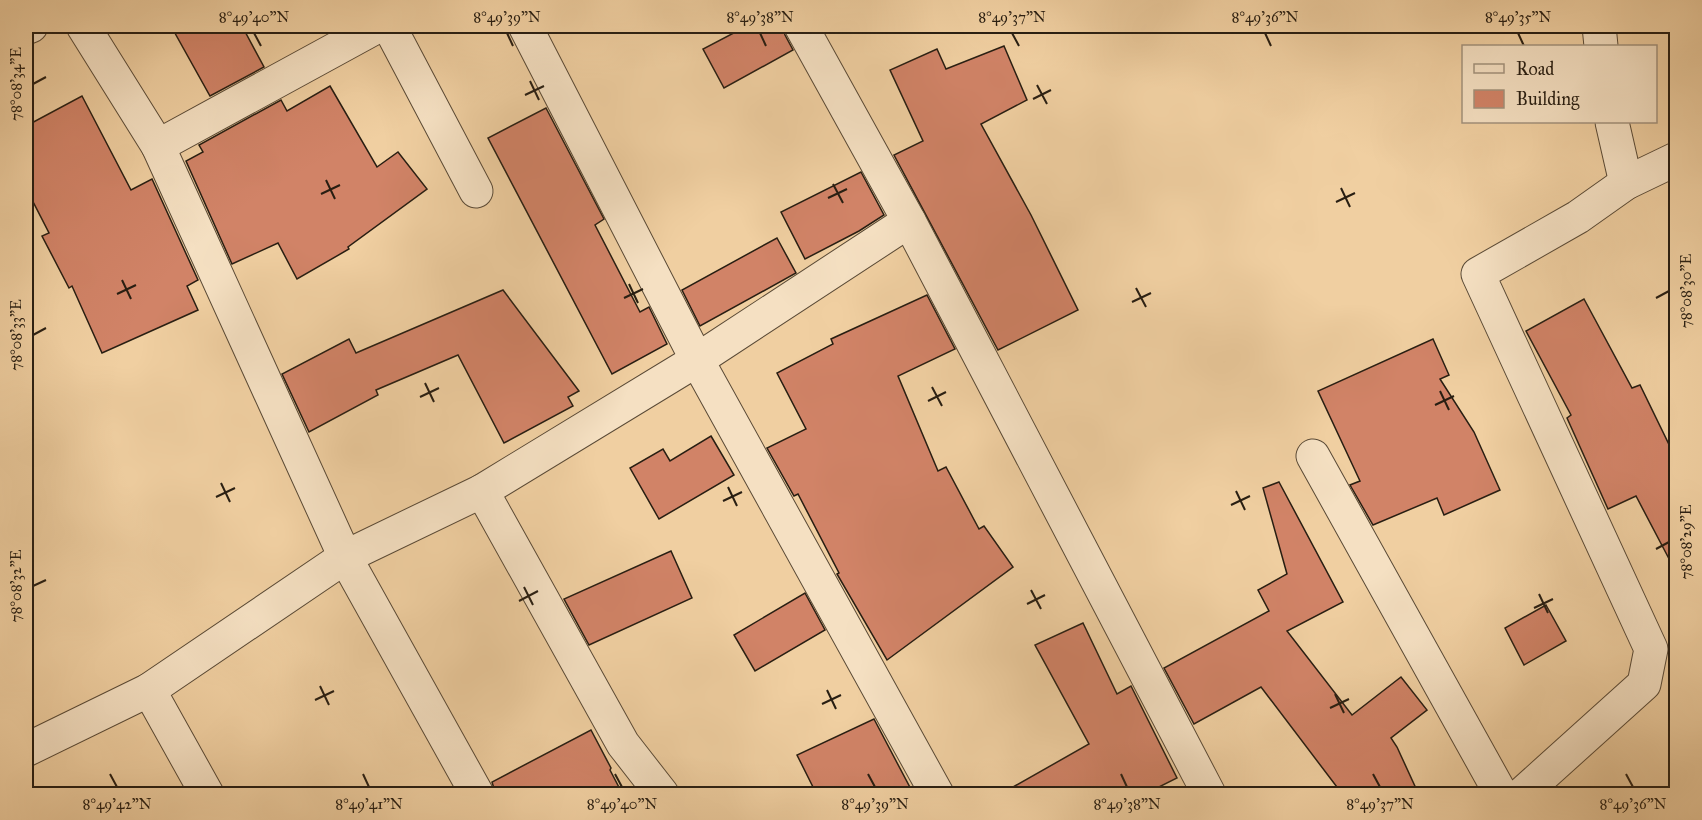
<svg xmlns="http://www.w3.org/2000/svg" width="1702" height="820" font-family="'IM FELL Great Primer',serif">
	<rect width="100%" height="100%" fill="#f0cfa1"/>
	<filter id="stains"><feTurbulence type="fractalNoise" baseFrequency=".00333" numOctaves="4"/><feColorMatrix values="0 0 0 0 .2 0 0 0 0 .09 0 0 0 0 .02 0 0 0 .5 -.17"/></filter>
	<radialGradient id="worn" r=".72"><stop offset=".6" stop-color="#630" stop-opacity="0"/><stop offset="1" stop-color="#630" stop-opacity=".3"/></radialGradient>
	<g fill="#d18367" stroke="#281e12" stroke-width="1.5">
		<polygon points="171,26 242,26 264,67 210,96"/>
		<polygon points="747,26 782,26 785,35 793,50 724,88 703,49"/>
		<polygon points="1004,46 1027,100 981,124 1031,215 1078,310 998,350 894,155 923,141 890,70 937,49 946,69"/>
		<polygon points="330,86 377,167 398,152 427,189 348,247 349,249 297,279 278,243 232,264 186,161 203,152 199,145 281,100 287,111"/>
		<polygon points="82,96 131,190 152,179 198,280 187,286 198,310 102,353 72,286 69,288 42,236 49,233 26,188 26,126"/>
		<polygon points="546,108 604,219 595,225 640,312 649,307 667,344 612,374 488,138"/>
		<polygon points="861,172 884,215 859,231 805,259 781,212"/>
		<polygon points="777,238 796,273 700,326 682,290"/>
		<polygon points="503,290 579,391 568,397 573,406 504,443 458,355 376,390 378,395 309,432 282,374 349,339 356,353"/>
		<polygon points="927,295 955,349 898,376 938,471 946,467 979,529 984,526 1013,567 887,660 837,574 839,573 798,494 794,496 767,448 806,429 777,373 833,344 831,339"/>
		<polygon points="1584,299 1632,388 1640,385 1677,461 1677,574 1636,496 1608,509 1567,418 1571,415 1526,331"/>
		<polygon points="1433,339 1449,375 1440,379 1474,432 1500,490 1444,515 1437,498 1373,525 1350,485 1360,481 1318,391"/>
		<polygon points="711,436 734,475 659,519 630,468 663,449 670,461"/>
		<polygon points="1279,482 1343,602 1287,631 1352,715 1401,677 1427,710 1391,738 1397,747 1419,795 1343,795 1261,687 1194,724 1164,668 1269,611 1258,590 1287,574 1263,488"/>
		<polygon points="671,551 692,598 589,645 564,599"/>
		<polygon points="805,593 825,630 755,671 734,635"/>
		<polygon points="1546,605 1566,641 1524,665 1505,628"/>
		<polygon points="1083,623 1117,694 1131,686 1177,778 1143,795 999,795 1089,744 1035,645"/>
		<polygon points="874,719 914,795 817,795 797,755"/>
		<polygon points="591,730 611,768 610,770 623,795 496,795 492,782"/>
	</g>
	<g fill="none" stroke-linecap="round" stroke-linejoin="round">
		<g stroke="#5a4a36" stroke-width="35">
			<g id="street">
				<polyline points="83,26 158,146 345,557 477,794"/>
				<polyline points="389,26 476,191"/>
				<polyline points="525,26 697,360 937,794"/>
				<polyline points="801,26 909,221 1209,794"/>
				<polyline points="1599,26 1601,46"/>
				<polyline points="26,28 31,26"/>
				<polyline points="1612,122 1626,183"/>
				<polyline points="158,146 378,26"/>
				<polyline points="1313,456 1501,794"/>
				<polyline points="482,491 623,744 662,794"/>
				<polyline points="149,690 207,794"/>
				<polyline points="26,750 149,690 345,557 482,491 697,360 909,221"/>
				<polyline points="1522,794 1644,684 1651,649 1478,274 1578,217 1626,183 1676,159"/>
			</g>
		</g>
		<use href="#street" stroke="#f5e0c2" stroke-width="33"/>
	</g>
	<path fill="none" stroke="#281e12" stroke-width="2" d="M254,33L261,46M507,33L513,46M760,33L766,46M1012,33L1019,46M1265,33L1271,46M1518,33L1524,46M530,81L539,100M33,84L46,77M1037,85L1047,104M525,95L544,86M1033,99L1051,90M326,180L335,199M833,184L843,203M1341,188L1350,207M321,194L340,185M828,198L847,189M1336,202L1355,193M122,280L131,299M629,284L638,303M1136,288L1146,307M117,294L136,285M624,298L643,289M1656,298L1669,291M1132,302L1151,293M33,335L46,328M425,383L434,402M932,387L942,406M1440,391L1449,410M420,397L439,388M928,401L946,392M1435,405L1454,396M221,483L230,502M728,487L737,506M1236,491L1245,510M216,497L235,488M723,501L742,492M1231,505L1250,496M1656,549L1669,542M33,586L46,580M524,587L533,605M1031,590L1041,609M1539,594L1548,613M519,601L538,591M1027,604L1045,595M1534,608L1553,599M320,686L329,705M827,690L836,709M1335,694L1344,713M315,700L334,691M822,704L841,695M1330,708L1349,699M110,774L117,787M363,774L369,787M615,774L622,787M868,774L875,787M1121,774L1127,787M1373,774L1380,787M1626,774L1633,787"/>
	<rect width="1702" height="820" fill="none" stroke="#f0cfa1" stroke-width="66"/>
	<rect x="1462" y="45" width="195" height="78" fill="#f5e0c2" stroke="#a3927c" stroke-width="1.5"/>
	<rect x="1474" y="64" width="30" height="9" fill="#f5e0c2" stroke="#a3927c" stroke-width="1.5"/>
	<text x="1516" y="75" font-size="18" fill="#281e12">Road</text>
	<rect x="1474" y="90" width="30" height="18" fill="#d18367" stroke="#a3927c" stroke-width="1.5"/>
	<text x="1516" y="105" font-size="18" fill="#281e12">Building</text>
	<rect x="33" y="33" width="1636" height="754" fill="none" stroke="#281e12" stroke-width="2"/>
	<g font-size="15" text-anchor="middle" fill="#281e12">
		<text x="254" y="22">8°49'40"N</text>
		<text x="507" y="22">8°49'39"N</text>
		<text x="760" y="22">8°49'38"N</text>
		<text x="1012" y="22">8°49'37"N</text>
		<text x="1265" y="22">8°49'36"N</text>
		<text x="1518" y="22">8°49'35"N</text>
		<text transform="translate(16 84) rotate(-90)" y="5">78°08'34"E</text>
		<text transform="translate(1686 291) rotate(-90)" y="5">78°08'30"E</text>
		<text transform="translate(16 335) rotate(-90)" y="5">78°08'33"E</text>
		<text transform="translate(1686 542) rotate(-90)" y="5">78°08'29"E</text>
		<text transform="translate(16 586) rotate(-90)" y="5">78°08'32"E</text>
		<text x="117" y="809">8°49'42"N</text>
		<text x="369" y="809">8°49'41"N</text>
		<text x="622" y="809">8°49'40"N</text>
		<text x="875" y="809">8°49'39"N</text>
		<text x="1127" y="809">8°49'38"N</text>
		<text x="1380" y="809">8°49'37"N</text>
		<text x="1633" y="809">8°49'36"N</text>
	</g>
	<rect width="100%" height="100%" filter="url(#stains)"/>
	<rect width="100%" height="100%" fill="url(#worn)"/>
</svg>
